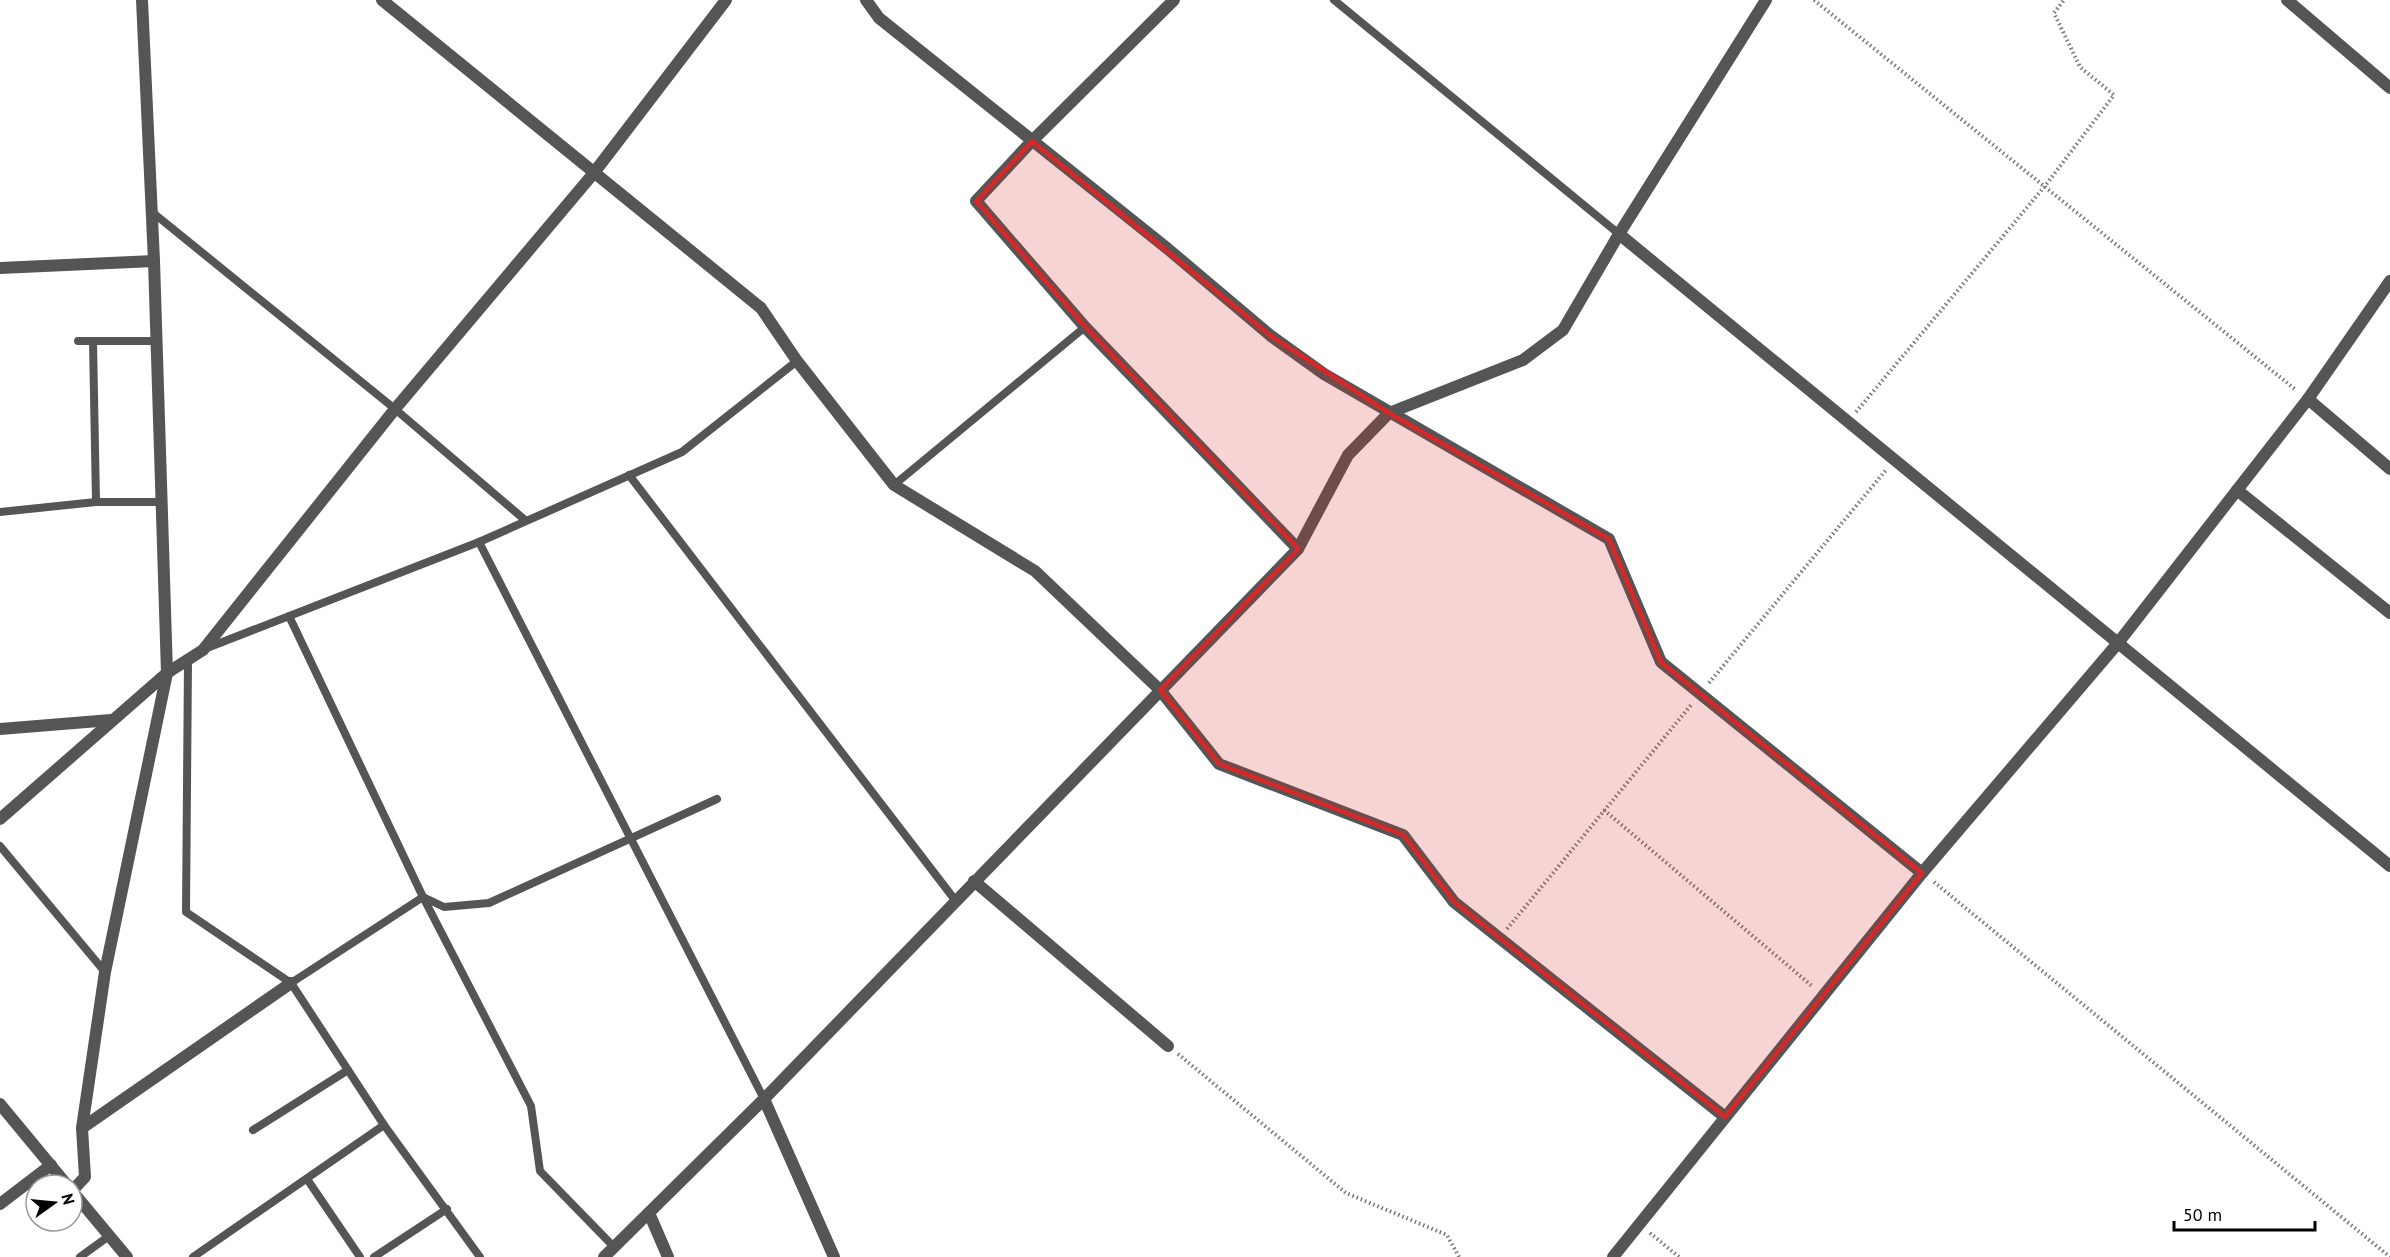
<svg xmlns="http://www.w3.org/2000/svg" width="2390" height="1257" font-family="'PT Sans',sans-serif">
	<rect width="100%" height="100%" fill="#fff"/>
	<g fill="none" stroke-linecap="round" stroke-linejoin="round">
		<g stroke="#777" stroke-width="4" stroke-dasharray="1.5 3" stroke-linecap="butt">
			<polyline points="1814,0 2296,390"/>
			<polyline points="1856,412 2045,186 2114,95 2080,67 2054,13 2064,0"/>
			<polyline points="1709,683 1886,470"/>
			<polyline points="1604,810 1812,986"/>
			<polyline points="1934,882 2390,1257"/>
			<polyline points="1507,929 1691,705"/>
			<polyline points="1178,1054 1346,1193 1447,1235 1459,1257"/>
			<polyline points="1650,1233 1679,1257"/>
		</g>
		<g stroke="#555" stroke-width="8">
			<polyline points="1334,0 1619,234"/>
			<polyline points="152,212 395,409 525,520"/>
			<polyline points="78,341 156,341"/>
			<polyline points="93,341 96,502"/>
			<polyline points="629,475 955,900"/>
			<polyline points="894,485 1085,327"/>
			<polyline points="0,512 96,502 160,502"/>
			<polyline points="479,542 764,1099"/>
			<polyline points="289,616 423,897 291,983"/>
			<polyline points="207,648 479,542 682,452 797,361"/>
			<polyline points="188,660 186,912 291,983 384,1125 480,1257"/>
			<polyline points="0,846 105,972"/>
			<polyline points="423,897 531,1106 540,1171 614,1247"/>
			<polyline points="423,897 444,907 489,903 717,799"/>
			<polyline points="253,1130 348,1070"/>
			<polyline points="307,1179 360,1257"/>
			<polyline points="80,1257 109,1236"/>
			<polyline points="193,1257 384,1125"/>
			<polyline points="374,1257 447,1209"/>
		</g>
		<g stroke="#555" stroke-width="12">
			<polyline points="382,0 761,308 797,361 894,485 1035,571 1160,690 1219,764 1403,835 1454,902 1725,1117"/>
			<polyline points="866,0 879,18 1168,249 1271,336 1324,374 1609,539 1661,662 1922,873"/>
			<polyline points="1174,0 1032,141 976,201 1085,327 1298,549"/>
			<polyline points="2287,0 2390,88"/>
			<polyline points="1619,234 2390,866"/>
			<polyline points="0,268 154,261"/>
			<polyline points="2308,399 2390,469"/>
			<polyline points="2237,490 2390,613"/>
			<polyline points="0,729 111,720"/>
			<polyline points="0,819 167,673 203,650 395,409 593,174 726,0"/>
			<polyline points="974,881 1168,1046"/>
			<polyline points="764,1099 834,1257"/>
			<polyline points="82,1128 291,983"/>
			<polyline points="0,1204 51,1165"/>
			<polyline points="649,1213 668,1257"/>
			<polyline points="604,1257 764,1099 1298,549 1348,455 1389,413 1523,360 1563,330 1619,234 1766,0"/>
			<polyline points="1613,1257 1922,873 2118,643 2308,399 2390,281"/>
		</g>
		<g stroke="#555" stroke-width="12">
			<polyline points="0,1104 67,1185"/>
			<polyline points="127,1257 72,1191 85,1177 82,1128 105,972 167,673 154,261 142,0"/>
		</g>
	</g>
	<path fill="#d62828" fill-opacity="0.2" stroke="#d62828" stroke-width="4.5" stroke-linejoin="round" d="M1032,141L1271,336L1389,413L1609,539L1661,662L1922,873L1725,1117L1454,902L1403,835L1219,764L1160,690L1298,549L1085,327L976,201Z"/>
	<g transform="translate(54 1203) rotate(75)"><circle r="28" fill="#ffffff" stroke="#999999" stroke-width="1.5"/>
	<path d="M0-4.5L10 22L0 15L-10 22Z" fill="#000000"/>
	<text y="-9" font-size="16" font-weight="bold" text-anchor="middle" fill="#000000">N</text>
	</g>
	<path d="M2174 1221v9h141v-9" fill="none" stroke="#000000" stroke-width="3"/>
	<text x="2183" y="1221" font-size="18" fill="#000000" stroke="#ffffff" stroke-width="4.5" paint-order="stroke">50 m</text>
</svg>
